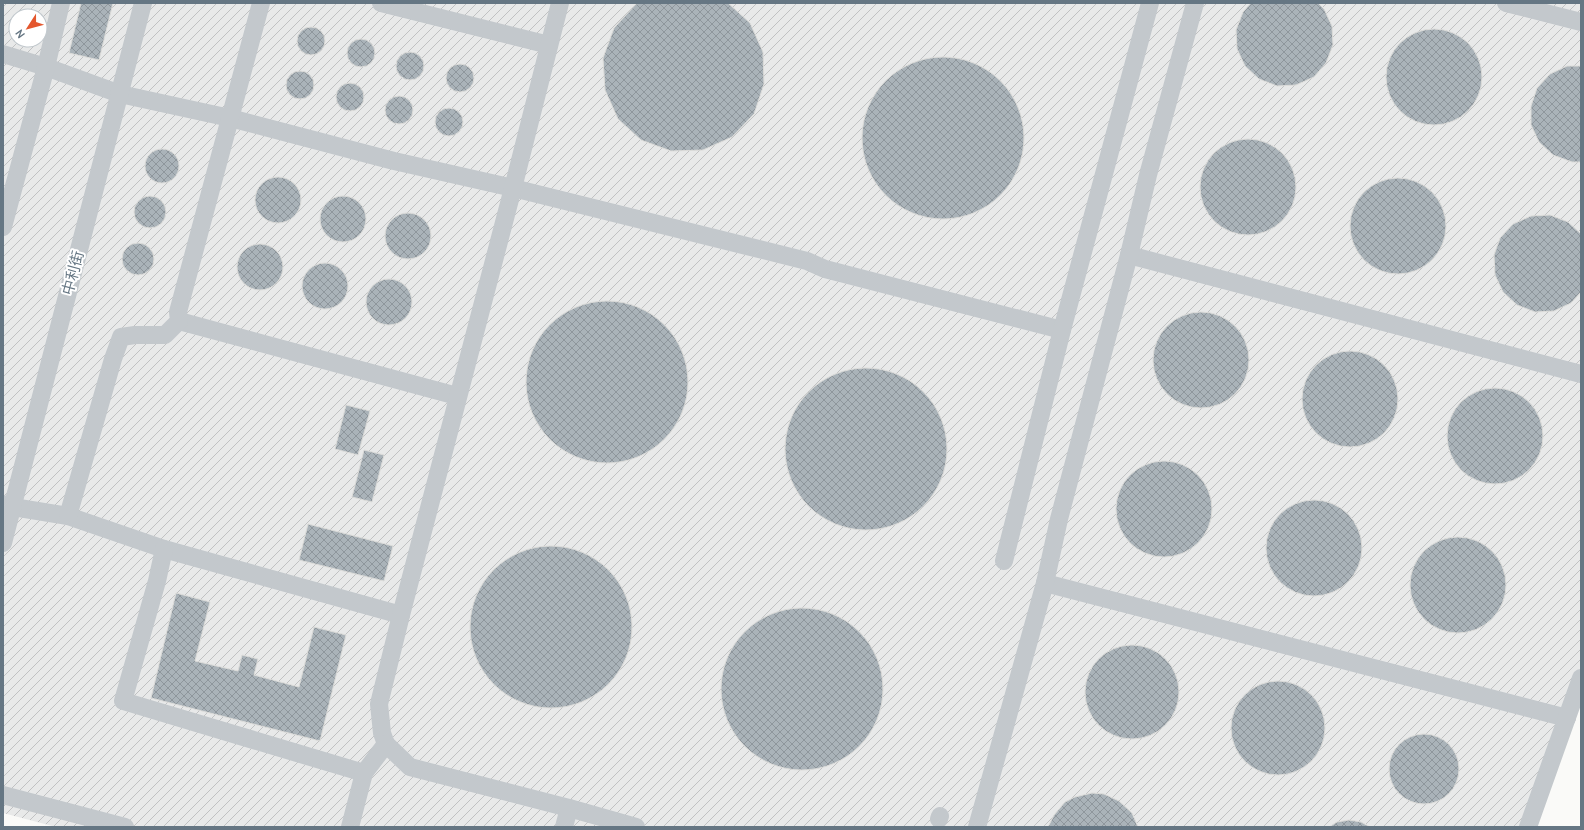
<svg xmlns="http://www.w3.org/2000/svg" width="1584" height="830" font-family="Cabin,'Noto Sans TC',sans-serif">
	<defs>
		<pattern id="industrial-furrows" width="10" height="10" patternUnits="userSpaceOnUse"><rect width="10" height="10" fill="#e8e9e9"/><path d="M-1 1l2-2M0 10L10 0M9 11l2-2" fill="none" stroke="#c0c1c2"/></pattern>
		<pattern id="building-cross-hatch" width="8" height="8" patternUnits="userSpaceOnUse"><rect width="8" height="8" fill="#aab3b9"/><path d="M0 0l8 8M0 8l8-8" fill="none" stroke="#8e969c"/></pattern>
	</defs>
	<rect width="100%" height="100%" fill="#fafaf8"/>
	<path fill="url(#industrial-furrows)" fill-rule="evenodd" d="M3,3H1581V697L1533,827H56L3,813ZM16,16H40V40H16Z"/>
	<g fill="url(#building-cross-hatch)" stroke="#dcdcda">
		<polygon points="81,3 113,3 99,60 69,53"/>
		<polygon points="639,3 728,3 750,23 763,52 764,84 754,114 732,137 703,150 671,151 641,140 618,119 605,90 603,58 614,28 636,4"/>
		<polygon points="1251,3 1318,3 1324,9 1332,26 1333,45 1326,63 1314,77 1296,85 1277,86 1259,79 1245,66 1237,49 1236,30 1243,12"/>
		<circle cx="311" cy="41" r="14"/>
		<circle cx="1434" cy="77" r="48"/>
		<circle cx="361" cy="53" r="14"/>
		<circle cx="410" cy="66" r="14"/>
		<circle cx="943" cy="138" r="81"/>
		<circle cx="460" cy="78" r="14"/>
		<polygon points="1567,66 1581,66 1581,162 1572,162 1553,155 1539,142 1531,125 1531,106 1537,88 1550,74"/>
		<circle cx="300" cy="85" r="14"/>
		<circle cx="350" cy="97" r="14"/>
		<circle cx="399" cy="110" r="14"/>
		<circle cx="449" cy="122" r="14"/>
		<circle cx="1248" cy="187" r="48"/>
		<circle cx="162" cy="166" r="17"/>
		<circle cx="278" cy="200" r="23"/>
		<circle cx="1398" cy="226" r="48"/>
		<circle cx="150" cy="212" r="16"/>
		<circle cx="343" cy="219" r="23"/>
		<circle cx="408" cy="236" r="23"/>
		<polygon points="1550,215 1568,222 1581,234 1581,292 1571,303 1554,311 1535,312 1517,305 1503,292 1495,275 1494,255 1500,238 1513,224 1531,216"/>
		<circle cx="138" cy="259" r="16"/>
		<circle cx="260" cy="267" r="23"/>
		<circle cx="325" cy="286" r="23"/>
		<circle cx="389" cy="302" r="23"/>
		<circle cx="607" cy="382" r="81"/>
		<circle cx="1201" cy="360" r="48"/>
		<circle cx="1350" cy="399" r="48"/>
		<circle cx="866" cy="449" r="81"/>
		<circle cx="1495" cy="436" r="48"/>
		<polygon points="346,405 370,411 358,455 335,449"/>
		<polygon points="364,450 384,455 372,502 352,497"/>
		<circle cx="1164" cy="509" r="48"/>
		<circle cx="1314" cy="548" r="48"/>
		<polygon points="308,524 393,546 384,581 299,560"/>
		<circle cx="1458" cy="585" r="48"/>
		<circle cx="551" cy="627" r="81"/>
		<polygon points="176,593 210,602 195,661 238,671 242,655 258,659 254,675 299,687 314,627 346,635 320,741 151,698"/>
		<circle cx="802" cy="689" r="81"/>
		<circle cx="1132" cy="692" r="47"/>
		<circle cx="1278" cy="728" r="47"/>
		<circle cx="1424" cy="769" r="35"/>
		<polygon points="1092,793 1104,794 1119,801 1132,813 1138,827 1048,827 1054,815 1065,802 1075,797"/>
		<polygon points="1349,820 1361,822 1370,827 1329,827 1337,822"/>
	</g>
	<g fill="none" stroke-linecap="round" stroke-linejoin="round">
		<g stroke="#c3c8cc" stroke-width="18">
			<polyline points="381,3 549,45"/>
			<polyline points="1506,3 1581,22"/>
			<polyline points="3,54 46,67 120,94 230,118 394,161 513,188 807,261 825,269 1062,330"/>
			<polyline points="3,227 46,67 61,3"/>
			<polyline points="1129,255 1581,374"/>
			<polyline points="179,321 457,396"/>
			<polyline points="3,504 13,507 68,516 164,549 401,615"/>
			<polyline points="68,516 113,359 121,337 135,335 165,335 179,321 178,312 261,3"/>
			<polyline points="3,543 143,3"/>
			<polyline points="164,549 157,581 123,701 364,773"/>
			<polyline points="1004,561 1062,330 1150,3"/>
			<polyline points="1045,583 1567,718"/>
			<polyline points="386,744 382,733 379,704 401,615 513,188 560,3"/>
			<polyline points="3,795 125,827"/>
			<polyline points="939,819 940,816"/>
			<polyline points="350,827 364,773 386,744 410,767 569,808 636,827"/>
			<polyline points="564,827 569,808"/>
			<polyline points="977,827 1045,583 1059,519 1129,255 1148,175 1195,3"/>
			<polyline points="1528,827 1581,678"/>
		</g>
	</g>
	<g text-anchor="middle" stroke-width="4" stroke-linejoin="round" paint-order="stroke">
		<g font-size="15" fill="#657683" stroke="#fff">
			<text transform="translate(73 273) rotate(-75)" y="5">中利街</text>
		</g>
	</g>
	<rect width="1584" height="830" fill="none" stroke="#657683" stroke-width="8"/>
	<g transform="translate(28 28) rotate(234)"><circle r="19" fill="#ffffff" stroke="#c1c8cd"/>
	<path d="M0-3L7 15L0 10L-7 15Z" fill="#e4572e"/>
	<text y="-6" font-size="11" font-weight="bold" text-anchor="middle" fill="#657683">N</text>
	</g>
</svg>
